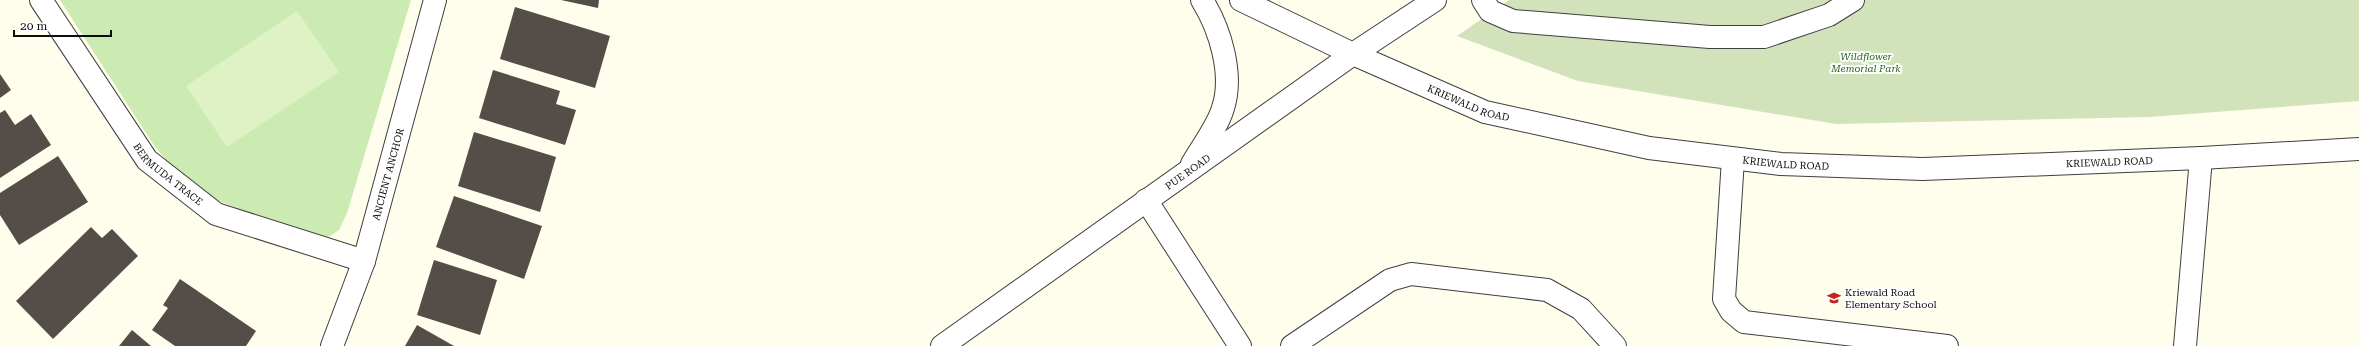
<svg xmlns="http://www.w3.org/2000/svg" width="2359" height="346" font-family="'Roboto Serif',serif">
	<rect width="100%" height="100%" fill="#fffdeb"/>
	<polygon fill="#cbebb2" points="60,0 411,0 347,213 339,230 329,237 301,232 214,199 173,168 155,147"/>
	<polygon fill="#d2e2bb" points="1509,0 2359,0 2359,101 2149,117 1836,124 1578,81 1457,36"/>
	<polygon fill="#def2c5" points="297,11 339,72 227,147 186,86"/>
	<g fill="#554e48">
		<polygon points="561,0 599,0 598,8"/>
		<polygon points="515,7 610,36 595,88 500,59"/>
		<polygon points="493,70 560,91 556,104 576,110 565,145 479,118"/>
		<polygon points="0,74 11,90 0,98"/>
		<polygon points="5,110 15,125 31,114 51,145 0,178 0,113"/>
		<polygon points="474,132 556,157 540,212 458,186"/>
		<polygon points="58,156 88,202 19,245 0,215 0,193"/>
		<polygon points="454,196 542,226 524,279 436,247"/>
		<polygon points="91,227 102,238 112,229 138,256 53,339 16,301"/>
		<polygon points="434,260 497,280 480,335 417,315"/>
		<polygon points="180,279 256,331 246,346 175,346 152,330 168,308 163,305"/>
		<polygon points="417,325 454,346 405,346"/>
		<polygon points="132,330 151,346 119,346"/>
	</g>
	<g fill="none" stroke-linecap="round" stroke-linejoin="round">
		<g stroke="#3f3f3f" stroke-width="24">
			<g id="minor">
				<path id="s1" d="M41,0L147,160L216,214L364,261"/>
				<path id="s2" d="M1241,0L1353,54L1485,112L1649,148L1781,164L1923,169L2201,158L2359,149"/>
				<polyline points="1483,0 1490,11 1513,21 1710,37 1764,37 1829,15 1853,0"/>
				<polyline points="1733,159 1724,299 1731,311 1744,322 1947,346"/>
				<path d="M1192,164C1201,148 1218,126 1223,108C1234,74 1220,29 1202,0"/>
				<polyline points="1146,200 1240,346"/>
				<path id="s3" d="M332,346L364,261L435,0"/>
				<path id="s4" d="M942,346L1353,54L1435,0"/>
				<polyline points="1292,346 1390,280 1411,274 1547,290 1581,309 1615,346"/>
				<polyline points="2185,346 2201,158"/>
			</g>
		</g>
		<use href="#minor" stroke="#fff" stroke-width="22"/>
	</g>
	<defs>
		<g id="school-bare" transform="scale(1.08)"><path d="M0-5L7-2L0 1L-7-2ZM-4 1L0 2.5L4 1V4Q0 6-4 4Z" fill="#c4231c" stroke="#fff" stroke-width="2.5" paint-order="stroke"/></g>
	</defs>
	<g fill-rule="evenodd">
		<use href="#school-bare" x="1834" y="298"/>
	</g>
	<g text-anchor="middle" stroke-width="4" stroke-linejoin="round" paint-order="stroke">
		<g font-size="10" font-style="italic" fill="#226719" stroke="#fff">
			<text x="1866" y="60">Wildflower<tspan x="1866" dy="12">Memorial Park</tspan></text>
		</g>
		<g font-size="10" fill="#0c0c0c" stroke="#fff">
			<text dy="4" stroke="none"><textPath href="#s2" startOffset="250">KRIEWALD ROAD</textPath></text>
			<text dy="4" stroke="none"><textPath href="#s2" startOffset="898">KRIEWALD ROAD</textPath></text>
			<text dy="4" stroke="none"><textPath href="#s2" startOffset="574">KRIEWALD ROAD</textPath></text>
			<text dy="4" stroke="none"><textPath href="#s4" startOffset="301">PUE ROAD</textPath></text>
			<text dy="4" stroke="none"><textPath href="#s1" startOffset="217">BERMUDA TRACE</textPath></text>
			<text dy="4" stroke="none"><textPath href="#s3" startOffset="181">ANCIENT ANCHOR</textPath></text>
		</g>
		<g font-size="10" fill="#0c0c0c" stroke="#fff" text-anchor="start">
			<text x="1845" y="296">Kriewald Road<tspan x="1845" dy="12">Elementary School</tspan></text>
		</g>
	</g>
	<path d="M14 30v6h97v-6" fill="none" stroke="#0c0c0c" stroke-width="2"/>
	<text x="20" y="30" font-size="12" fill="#0c0c0c" stroke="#ffffff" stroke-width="3" paint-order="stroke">20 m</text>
</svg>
